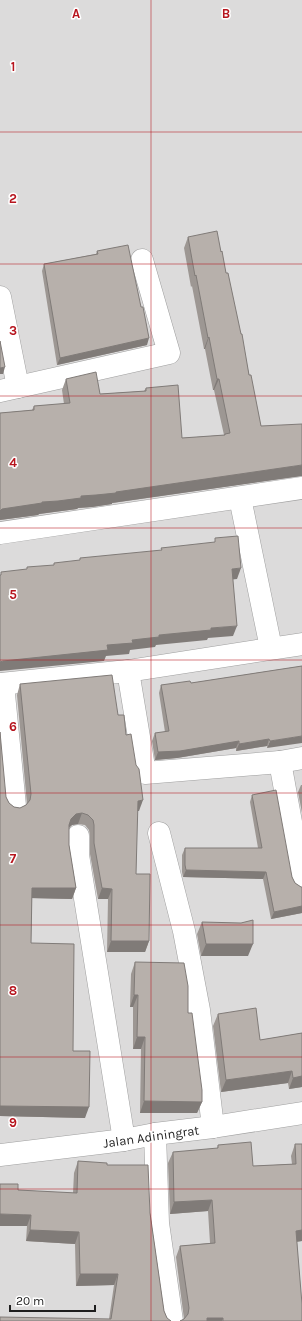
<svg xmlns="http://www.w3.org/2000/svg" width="302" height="1321" font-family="Karla,sans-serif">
	<rect width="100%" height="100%" fill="#eeebe5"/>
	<rect fill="#dcdbdb" x="0" y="0" width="302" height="1321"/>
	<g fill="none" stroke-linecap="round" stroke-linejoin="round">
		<g stroke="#9f9f9f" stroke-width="23">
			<g id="minor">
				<polyline points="0,297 18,387"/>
				<polyline points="0,391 169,353 142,260"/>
				<polyline points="240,498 271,648"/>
				<polyline points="0,533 302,488"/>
				<polyline points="128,671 145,773 280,762 302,758"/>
				<polyline points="0,684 128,671 302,644"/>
				<polyline points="3,684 15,806"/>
				<polyline points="280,762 302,882"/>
				<polyline points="159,833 184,931 199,1010 213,1127"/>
				<polyline points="78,836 78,855 124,1140"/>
				<polyline points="155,1134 158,1223 172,1321"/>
			</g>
		</g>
		<g stroke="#9f9f9f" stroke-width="23">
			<polyline id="tertiary" points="0,1155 124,1140 155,1134 213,1127 302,1113"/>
		</g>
		<use href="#minor" stroke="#fff" stroke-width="22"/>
		<use href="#tertiary" stroke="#fff" stroke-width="22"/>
	</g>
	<g fill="#9d9793">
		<polygon points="188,237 221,252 226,273 261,426 300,476 112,503 112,504 92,507 78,508 77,509 54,512 39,514 38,515 0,520 0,413 32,410 34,406 64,404 62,390 66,379 100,394 144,391 146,388 182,438 224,435 214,390 213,390 205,349 204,349 192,286 191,287 184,248"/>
		<polygon points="97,251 141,307 147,345 57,365 42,271 44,264 96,254"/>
		<polygon points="302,666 267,748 267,746 236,751 236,748 177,758 155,760 152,741 155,733 165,732 159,693 161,685 191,683"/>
		<polygon points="20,684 118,715 126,735 139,811 137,811 136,874 149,941 145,952 107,952 108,899 98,899 90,854 90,836 89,830 85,825 78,824 72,825 69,828 69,845 76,888 72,899 32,898 31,943 73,1051 85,1118 0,1116 6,797 9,803 14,807 20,808 26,805 27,804 17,695"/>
		<polygon points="301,785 302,785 302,813 298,792"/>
		<polygon points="252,795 295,883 301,887 302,887 302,913 271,919 263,879 183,877 182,872 182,855 185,848 258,848 250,802"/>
		<polygon points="202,922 248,956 201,956 197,934"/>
		<polygon points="135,962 188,1013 202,1102 197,1113 140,1113 141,1049 133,1049 133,1007 130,1007 131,974"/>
		<polygon points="218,1014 260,1040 302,1033 302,1087 289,1089 288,1083 221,1092 213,1026"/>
		<polygon points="295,1144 302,1144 302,1241 297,1242 302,1321 180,1321 184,1319 176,1257 180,1246 210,1243 208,1211 170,1214 168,1163 173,1152 217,1149 218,1145 253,1166 292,1164 291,1156"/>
		<polygon points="78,1161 107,1165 150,1213 164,1311 167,1318 109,1319 114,1285 76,1286 75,1244 26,1241 27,1226 18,1190 73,1193 74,1173"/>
	</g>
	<g fill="#807b78">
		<polygon points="209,337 205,349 204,349 208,338"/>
		<polygon points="149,338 147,345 57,365 60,358"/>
		<polygon points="5,367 3,374 0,374 0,368"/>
		<polygon points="217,379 219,379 214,390 213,390"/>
		<polygon points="302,465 302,476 112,503 112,504 92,507 78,508 77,509 54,512 39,514 38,515 0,520 0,511 2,509 81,496"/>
		<polygon points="241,568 237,579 228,580 232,569"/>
		<polygon points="237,626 233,636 208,638 207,640 156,645 155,647 130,650 129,654 106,656 104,661 0,671 0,662 3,661 107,645 159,635 211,628"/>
		<polygon points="302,736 302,743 267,748 270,741"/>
		<polygon points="269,739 267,746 236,751 239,744"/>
		<polygon points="239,741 236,748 177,758 155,760 158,752"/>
		<polygon points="143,800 139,811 134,811 138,801"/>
		<polygon points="82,813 78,824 72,825 67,829 71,819 76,814"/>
		<polygon points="186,870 266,872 263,879 183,877"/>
		<polygon points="32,888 76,888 72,899 28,898"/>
		<polygon points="102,888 112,889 108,899 98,899"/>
		<polygon points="302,906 302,913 271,919 274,912"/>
		<polygon points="111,941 149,941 145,952 107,952"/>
		<polygon points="206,944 253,944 248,956 201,956"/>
		<polygon points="134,995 138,995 133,1007 130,1007"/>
		<polygon points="137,1037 145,1037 141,1049 133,1049"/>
		<polygon points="292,1071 288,1083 221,1092 226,1080"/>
		<polygon points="302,1076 302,1087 289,1089 293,1078"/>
		<polygon points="144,1101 202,1102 197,1113 140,1113"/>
		<polygon points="0,1106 89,1107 85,1118 0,1116"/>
		<polygon points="212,1200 208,1211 170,1214 174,1202"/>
		<polygon points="0,1214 31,1215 27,1226 0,1226"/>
		<polygon points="30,1230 79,1232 75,1244 26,1241"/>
		<polygon points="302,1230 302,1241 292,1242 296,1231"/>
		<polygon points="80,1274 118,1274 114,1285 76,1286"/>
		<polygon points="207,1318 223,1318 222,1321 206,1321"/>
	</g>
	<g fill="#b7b0ab" stroke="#807b78">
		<polygon points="217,231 221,252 222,251 226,273 228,273 241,334 242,334 249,375 251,375 261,426 302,424 302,465 116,492 116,493 96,495 81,496 81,498 58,501 42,502 42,503 2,509 0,511 0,413 34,410 34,406 70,403 66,379 96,372 100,394 146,391 146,388 178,385 182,438 225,435 225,434 230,433 219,379 217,379 209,337 208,338 196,275 195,276 188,237"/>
		<polygon points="128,245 141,307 143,307 149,338 60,358 44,264 98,254 97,251"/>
		<polygon points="0,341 5,367 0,368"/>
		<polygon points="238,536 241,568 232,569 237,626 211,628 211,630 159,635 159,637 132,640 133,643 107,645 108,650 3,661 0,662 0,575 1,575 1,572 27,569 27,567 54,565 54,563 80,560 80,558 162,550 161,548 215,542 215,538"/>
		<polygon points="302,666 302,736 270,741 269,739 239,744 239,741 180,751 158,752 155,733 169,731 161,685 190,681 191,683"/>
		<polygon points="112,675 118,715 124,715 126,735 131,734 136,765 139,769 143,800 138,801 136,874 150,874 149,941 111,941 112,889 102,888 94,843 94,825 93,820 88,815 82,813 76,814 71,819 69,825 69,845 76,888 32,888 31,943 74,944 73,1051 90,1051 89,1107 0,1106 0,732 6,797 9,803 14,807 20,808 26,805 30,800 31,794 20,684"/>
		<polygon points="276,790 292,877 295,883 301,887 302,887 302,906 274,912 266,872 186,870 185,865 185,848 262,848 252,795"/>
		<polygon points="253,920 253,944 206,944 202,922 241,923"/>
		<polygon points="135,962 184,963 188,986 188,1013 192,1013 202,1090 202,1102 144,1101 145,1037 137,1037 138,995 134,995"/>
		<polygon points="256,1008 260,1040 302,1033 302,1076 293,1078 292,1071 226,1080 218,1014"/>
		<polygon points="251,1142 253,1166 296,1164 295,1144 302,1144 302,1230 296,1231 302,1304 302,1321 223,1321 223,1318 207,1318 207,1321 180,1321 184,1319 188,1314 189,1308 180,1246 215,1243 212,1200 174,1202 173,1152 218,1148 218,1145"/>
		<polygon points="78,1161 107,1163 107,1165 148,1165 150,1213 164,1311 167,1318 171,1321 0,1321 0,1317 111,1319 118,1274 80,1274 79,1232 30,1230 31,1215 0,1214 0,1184 18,1184 18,1190 77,1193"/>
	</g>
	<path fill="none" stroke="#b7151e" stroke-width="1" stroke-opacity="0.55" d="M151,0V1321M0,132H302M0,264H302M0,396H302M0,528H302M0,660H302M0,793H302M0,925H302M0,1057H302M0,1189H302"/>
	<g text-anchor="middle" stroke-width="3" stroke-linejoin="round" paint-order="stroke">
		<g font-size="13" fill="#1e1e1e" stroke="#fff">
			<text transform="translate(151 1136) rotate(-8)" y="5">Jalan Adiningrat</text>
		</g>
	</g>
	<g font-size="13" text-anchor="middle" font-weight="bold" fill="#b7151e" stroke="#fff" stroke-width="3" stroke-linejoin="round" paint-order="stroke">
		<text x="76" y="18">A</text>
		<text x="226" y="18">B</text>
		<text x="13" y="71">1</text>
		<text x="13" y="203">2</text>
		<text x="13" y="335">3</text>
		<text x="13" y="467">4</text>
		<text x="13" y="599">5</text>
		<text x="13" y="731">6</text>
		<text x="13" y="863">7</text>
		<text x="13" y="995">8</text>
		<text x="13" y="1127">9</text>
	</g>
	<path d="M10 1305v6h85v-6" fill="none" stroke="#1e1e1e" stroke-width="2"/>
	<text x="16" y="1305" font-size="12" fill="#1e1e1e" stroke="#ffffff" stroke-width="3" paint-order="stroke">20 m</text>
</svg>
